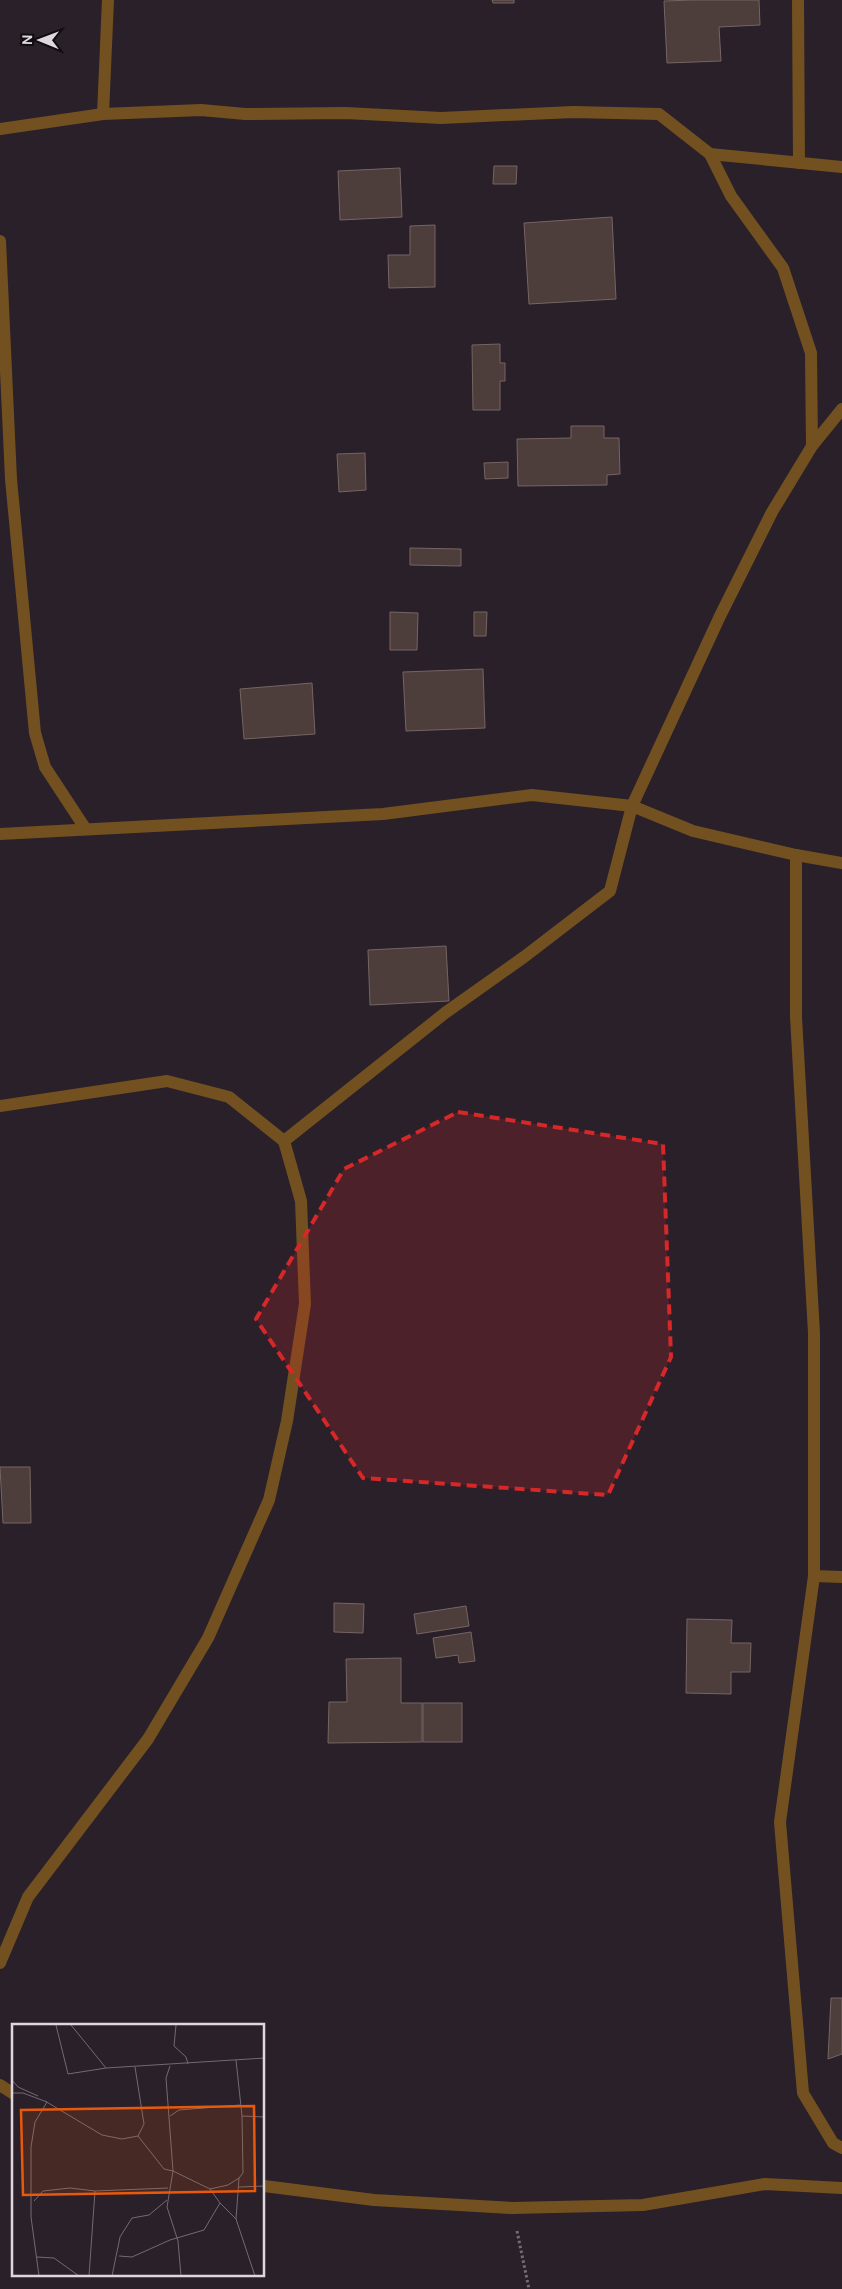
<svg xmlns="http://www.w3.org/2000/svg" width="842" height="2289" font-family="'DM Sans',sans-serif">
	<rect width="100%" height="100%" fill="#2a202a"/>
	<g fill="#4d3d3b" stroke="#766562">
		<polygon points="492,0 514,0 514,3 493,3"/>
		<polygon points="693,0 759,0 760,25 719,27 721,61 667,63 664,1"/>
		<polygon points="494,166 517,166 516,184 493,184"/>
		<polygon points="400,168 402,217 340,220 338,171"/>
		<polygon points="612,217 616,299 529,304 524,223"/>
		<polygon points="435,225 435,287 389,288 388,255 410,255 410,226"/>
		<polygon points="500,344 500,363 505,363 505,381 500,381 500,410 473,410 472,345"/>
		<polygon points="571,426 604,426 604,438 619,438 620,474 607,475 607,485 518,486 517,439 571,438"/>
		<polygon points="365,453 366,490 339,492 337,454"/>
		<polygon points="508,462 508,478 485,479 484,463"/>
		<polygon points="410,548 461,549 461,566 410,565"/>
		<polygon points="390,612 418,613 417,650 390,650"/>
		<polygon points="474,612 487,612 486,636 474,636"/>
		<polygon points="483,669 485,728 406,731 403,672"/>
		<polygon points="312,683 315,734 244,739 240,689"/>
		<polygon points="446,946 449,1001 370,1005 368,950"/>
		<polygon points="0,1467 30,1467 31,1523 3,1523"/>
		<polygon points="334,1603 364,1604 363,1633 334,1632"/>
		<polygon points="466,1606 469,1626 417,1634 414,1614"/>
		<polygon points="687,1619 732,1620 731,1643 751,1643 750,1672 731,1672 731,1694 686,1693"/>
		<polygon points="471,1632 475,1661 459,1663 458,1655 436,1658 433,1638"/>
		<polygon points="401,1658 401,1703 422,1703 422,1742 328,1743 329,1702 347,1702 346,1659"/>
		<rect x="423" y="1703" width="39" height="39"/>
		<polygon points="831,1998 842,1998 842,2054 828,2059"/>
	</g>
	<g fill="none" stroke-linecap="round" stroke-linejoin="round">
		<polyline stroke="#746c74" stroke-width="3" stroke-dasharray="2.5 2.5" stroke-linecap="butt" points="517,2231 529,2289"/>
		<g stroke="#735020" stroke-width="12">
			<polyline points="798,0 799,163"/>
			<polyline points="0,129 103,114 108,0"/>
			<polyline points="710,154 842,167"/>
			<polyline points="0,241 11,479 35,733 45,767 85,828"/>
			<polyline points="812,446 842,409"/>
			<polyline points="0,834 383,814 532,795 632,806 720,616 772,512 812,446 811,353 783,268 731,196 710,154 659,114 573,112 441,118 346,113 245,114 201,110 103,114"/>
			<polyline points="796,855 796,1017 814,1333 814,1576 780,1822 803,2093 833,2143 842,2148"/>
			<polyline points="0,1106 167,1081 229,1097 284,1141 445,1013 524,957 610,891 632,806 693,831 796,855 842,863"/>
			<polyline points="814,1576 842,1577"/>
			<polyline points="0,1963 28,1897 148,1739 208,1638 269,1500 287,1421 305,1304 301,1201 284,1141"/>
			<polyline points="0,2085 14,2094"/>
			<polyline points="264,2186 374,2200 512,2208 643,2205 765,2184 842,2188"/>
		</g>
	</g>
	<path fill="#d62828" fill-opacity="0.2" stroke="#d62828" stroke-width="4" stroke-dasharray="10 6" stroke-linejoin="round" d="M458,1112L663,1144L671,1357L608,1495L363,1478L256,1319L344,1169Z"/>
	<g transform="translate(12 2024)">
		<rect width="252" height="252" fill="#2a202a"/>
		<path fill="none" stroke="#726a72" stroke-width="1" d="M44,1L56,50L94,44M59,1L94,44L253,34M164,1L162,22L174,33L176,40M224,36L230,92L253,93M158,42L154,54L161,147L198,165L216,161L227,154L231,149L230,92M123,43L132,100L126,112L152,145L161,147L155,183L166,217L169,252M0,56L6,63L26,72M0,69H11L35,78L23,98L19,123V193L27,252M33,77L90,111L110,115L126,112M158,92L167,86L228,81M227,154L224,195L243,252M227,163L253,162M22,177L31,167L58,164L83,167L156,164M208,179L224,195M107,232L120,233L158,216L192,206L208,179L198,165M25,233L42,234L67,252M77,252L83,167M100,252L108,213L120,194L137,191L155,176"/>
		<path fill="#e8590c" fill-opacity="0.15" stroke="#e8590c" stroke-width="2.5" d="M242,82L243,167L11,171L9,86Z"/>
		<rect width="252" height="252" fill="none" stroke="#ded8de" stroke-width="2.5"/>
	</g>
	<g transform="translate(40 40) rotate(271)" stroke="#100c10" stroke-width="4" paint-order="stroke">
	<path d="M0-4L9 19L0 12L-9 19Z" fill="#ded8de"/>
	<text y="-8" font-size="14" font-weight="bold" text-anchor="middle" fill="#ded8de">N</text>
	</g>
</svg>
